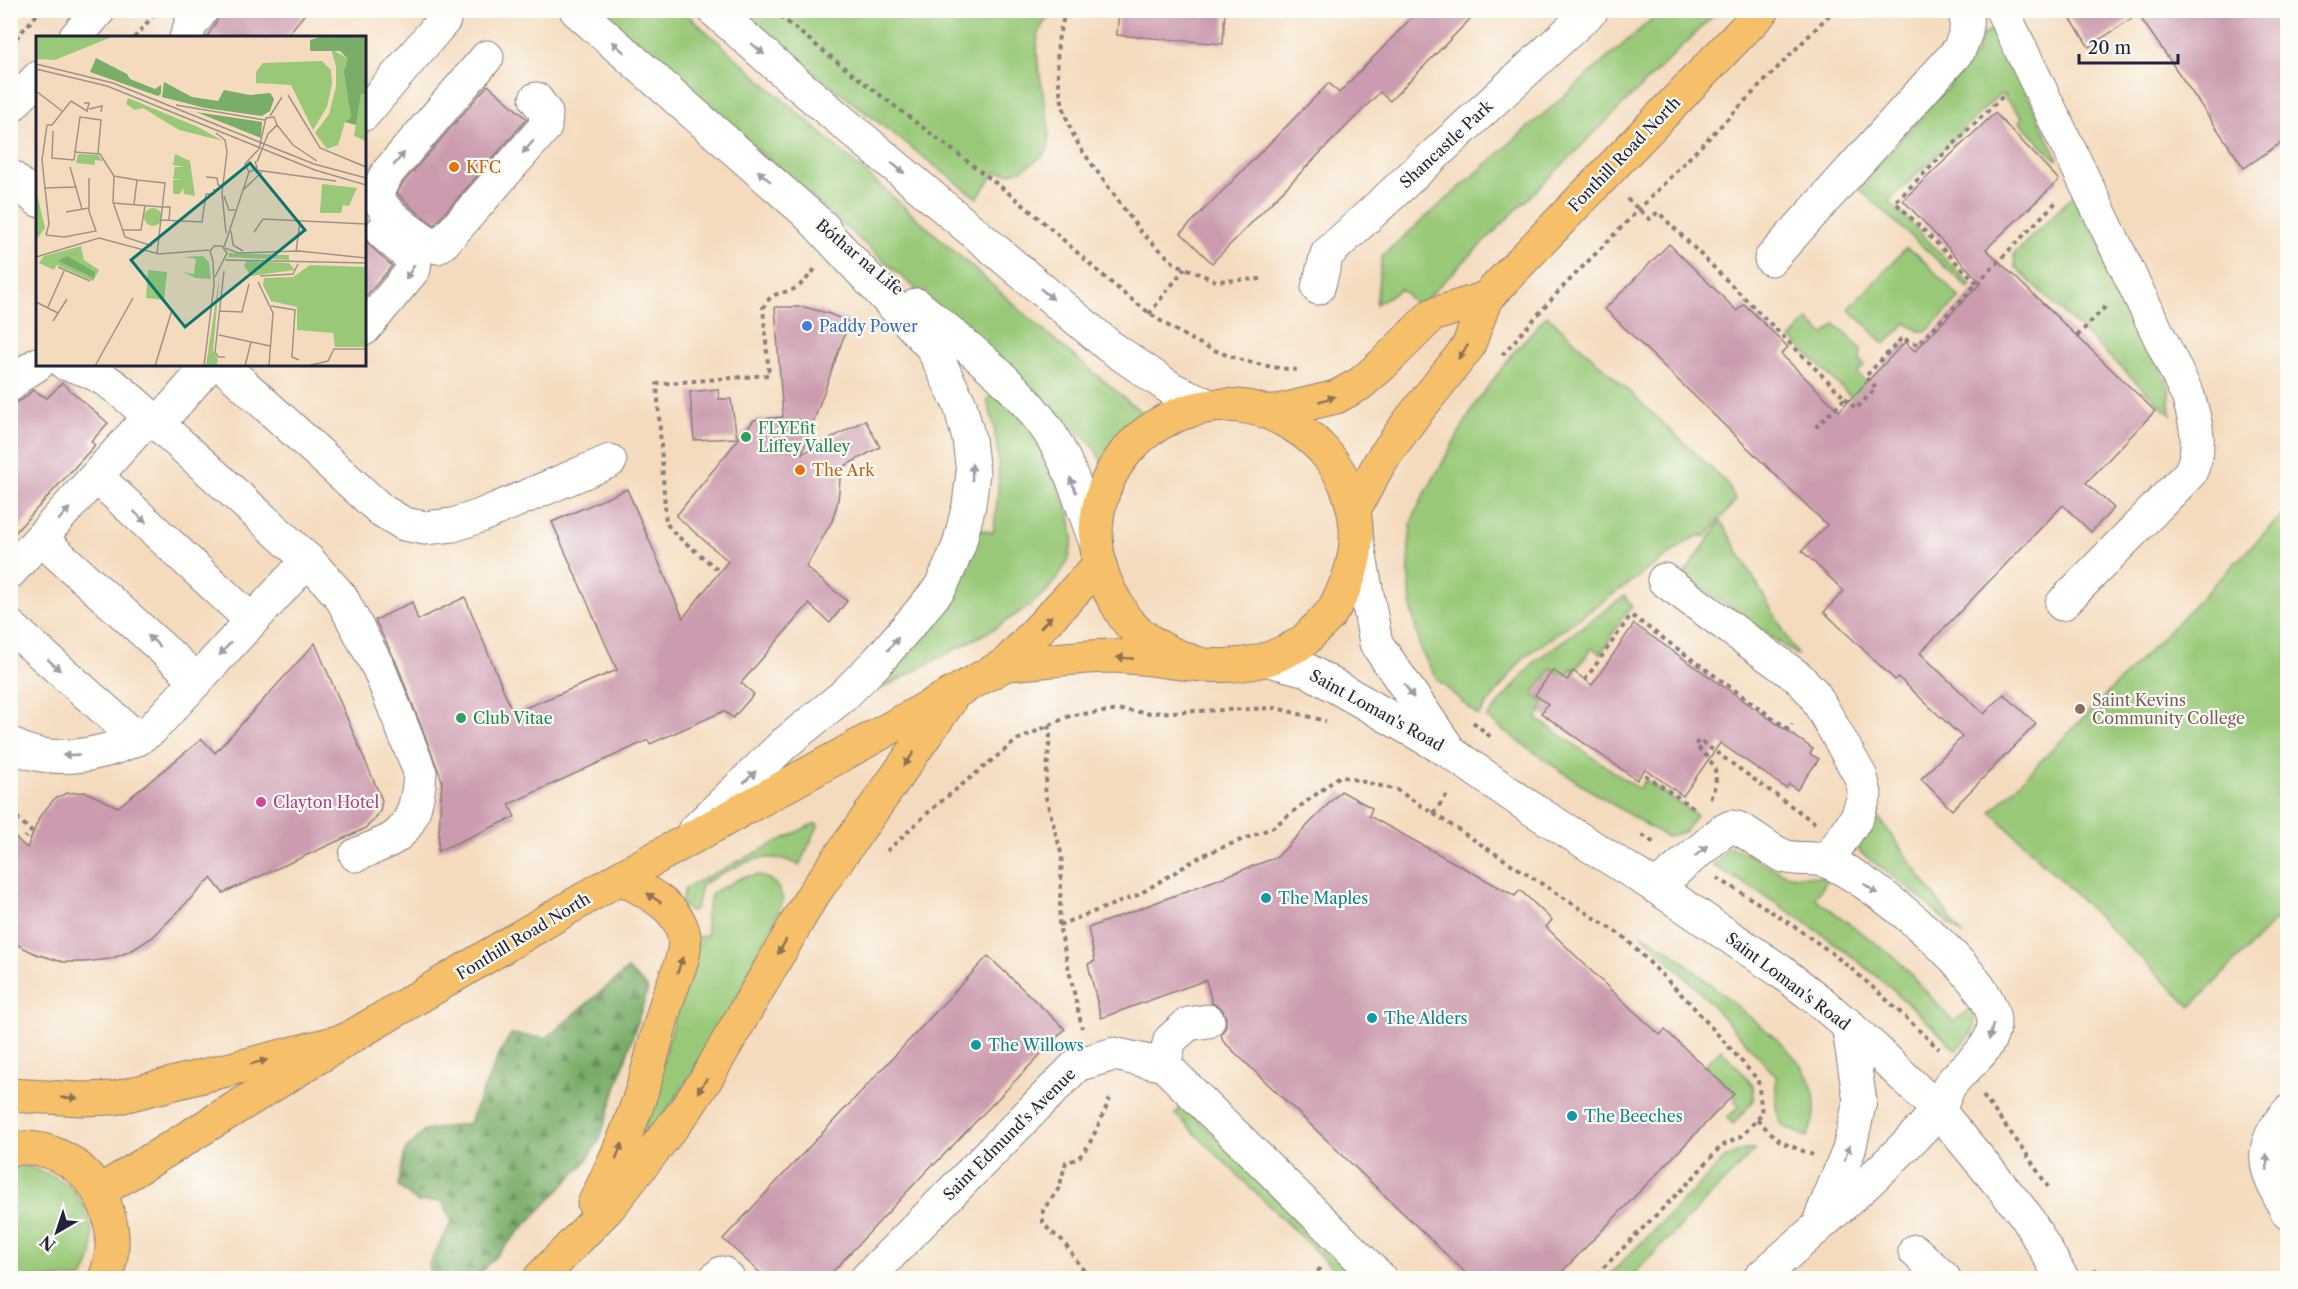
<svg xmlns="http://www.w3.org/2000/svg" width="2298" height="1289" font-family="'Libre Caslon Text',serif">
	<defs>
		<pattern id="forest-firs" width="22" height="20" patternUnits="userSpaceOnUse" patternTransform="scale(1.5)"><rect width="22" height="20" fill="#7aad68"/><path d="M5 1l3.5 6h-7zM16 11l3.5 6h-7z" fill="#648c57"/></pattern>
	</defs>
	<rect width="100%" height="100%" fill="#fdfcf7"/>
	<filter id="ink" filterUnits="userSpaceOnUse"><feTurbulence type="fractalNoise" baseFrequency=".0167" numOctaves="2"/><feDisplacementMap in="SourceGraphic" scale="12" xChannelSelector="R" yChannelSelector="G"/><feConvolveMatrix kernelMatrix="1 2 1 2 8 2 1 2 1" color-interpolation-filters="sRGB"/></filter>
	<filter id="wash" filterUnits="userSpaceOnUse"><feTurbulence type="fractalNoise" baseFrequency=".008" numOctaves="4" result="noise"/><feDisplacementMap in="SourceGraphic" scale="24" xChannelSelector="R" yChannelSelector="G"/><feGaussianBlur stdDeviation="1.35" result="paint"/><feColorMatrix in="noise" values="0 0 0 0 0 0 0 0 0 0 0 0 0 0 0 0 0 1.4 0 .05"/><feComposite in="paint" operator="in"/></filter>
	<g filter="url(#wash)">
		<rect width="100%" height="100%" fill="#f4dbbe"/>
		<g fill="#99c978" stroke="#5e765a" stroke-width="1.5">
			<polygon points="600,11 683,11 1044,331 1139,410 1149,415 1104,467 1094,447 1033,389 907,281"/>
			<path d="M743,11H1051C1047,18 1040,27 1038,35C1032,66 1056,130 1047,150C1044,157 1036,160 1030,165C1018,173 1010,174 996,172L977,198L810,70Z"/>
			<polygon points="1661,11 1718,11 1418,307 1401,289 1376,304 1382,256"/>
			<polygon points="1996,28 2058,159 2055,159 2019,121 2023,117 2000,94 1889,201 1971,285 1968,288 1857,187 1968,65 1976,53 1981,36"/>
			<polygon points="2075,194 2169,386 2171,415 2015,267 2014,254"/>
			<polygon points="1906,248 1917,254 1960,298 1927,331 1919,331 1906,323 1885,344 1849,309"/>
			<polygon points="1547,315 1726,482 1736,500 1706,536 1696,536 1524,657 1478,716 1436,678 1421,651 1412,613 1409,578 1409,544 1412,520 1422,499 1476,403 1514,352"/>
			<polygon points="1808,320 1824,335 1835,324 1861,349 1860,360 1864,366 1857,373 1871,388 1857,403 1791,338"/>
			<path d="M998,389L1036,433L1070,516L1073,537L1069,558L1061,573L1046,592L1028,607L995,628L879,690L875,684L979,529L993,533C1001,483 1002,449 987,400Z"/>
			<polygon points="2284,513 2288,516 2287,908 2191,1007 1991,812"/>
			<polygon points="1721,521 1798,656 1684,575"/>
			<path d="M1625,596L1632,607C1619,619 1611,639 1601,654L1592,648L1575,671L1572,668L1566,677L1552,668L1533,694L1545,704L1536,718L1639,789L1645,780L1696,815L1685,831L1667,837C1602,800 1547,763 1487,718L1535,661Z"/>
			<path d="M1877,815L1963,936L1917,895L1859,851C1858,835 1868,827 1877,815Z"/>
			<path d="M813,824H817L818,826L799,865C761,846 734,868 701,885L696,908L690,912L681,903L685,888Z"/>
			<path d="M1728,847C1751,851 1767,870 1790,875C1803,878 1816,874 1828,879L1815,898L1898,960L1953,1022L1972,1007C1978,1033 1974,1032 1956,1050C1881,973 1806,917 1712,865L1719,860Z"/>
			<path d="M757,875C772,877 781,888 783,902L717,1038L638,1152L697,937L707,936L706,914L712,893L743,877Z"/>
			<path d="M1641,933L1673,953L1780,1042C1809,1070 1826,1098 1807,1137L1781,1125L1776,1108V1076L1700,992Z"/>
			<polygon points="1721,1049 1753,1085 1753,1102 1733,1124 1727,1118 1739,1106 1735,1101 1735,1094 1705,1065"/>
			<polygon points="1183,1105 1358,1276 1355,1278 1343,1278 1175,1114"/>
			<polygon points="1743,1150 1755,1150 1630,1278 1606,1278 1726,1158"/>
			<path d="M28,1167C43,1172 58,1176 70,1187C93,1209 101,1252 82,1278H11V1168Z"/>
		</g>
		<polygon fill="url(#forest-firs)" stroke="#4e6852" stroke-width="1.5" points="628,969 648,989 600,1139 586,1162 475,1278 433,1278 428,1266 452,1221 442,1201 417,1202 398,1186 405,1151 424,1131 469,1123 498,1056 511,1034 546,1038"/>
		<g id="blocks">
			<g fill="#cc9baf">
				<polygon points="220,10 308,10 285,38 206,38 217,21"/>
				<polygon points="1119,10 1225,10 1223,44 1117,35"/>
				<polygon points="1419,10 1479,10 1390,101 1380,92 1212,263 1181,233 1329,83 1339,93"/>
				<polygon points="2065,10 2288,10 2288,138 2244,168 2138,14 2089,47"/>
				<polygon points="488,85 527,119 434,225 412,208 397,193 403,183"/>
				<polygon points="1995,113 2059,180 1986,249 2155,411 2086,483 2114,508 2091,532 2063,505 1920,653 1984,714 2004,694 2036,724 1952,810 1921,779 1962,737 1898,677 1895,680 1824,612 1844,591 1802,551 1827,525 1605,309 1669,244 1737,311 1744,304 1788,347 1781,354 1839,411 1905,342 1915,351 1981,283 1903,200"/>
				<polygon points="364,239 370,246 392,266 364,299"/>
				<polygon points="775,307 804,307 827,313 849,322 802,454 865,420 880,447 841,468 838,501 832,521 806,567 847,601 830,623 809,604 741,683 754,694 733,718 724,711 650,744 648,740 509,804 515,817 438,851 442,780 396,662 375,620 412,602 418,620 465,597 513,713 617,670 552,522 627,489 683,618 728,561 676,516 754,420 783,417"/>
				<polygon points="62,383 108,423 91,442 95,445 10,538 10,405 23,399 33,390 47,398"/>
				<polygon points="718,389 719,399 731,399 737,438 694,440 690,392"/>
				<polygon points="1634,624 1813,749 1810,754 1819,759 1797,790 1789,784 1786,788 1720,743 1683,796 1645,769 1637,780 1541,713 1548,704 1535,695 1553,670 1567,680 1573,671 1592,685"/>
				<polygon points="315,643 382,800 380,811 374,820 364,829 351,835 223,893 211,878 153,937 131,951 110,959 84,962 63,962 36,954 10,941 10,833 27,848 40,816 55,798 67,793 86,792 118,807 202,739 215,753"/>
				<polygon points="1341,791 1372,808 1369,816 1413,840 1515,896 1520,890 1552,920 1546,927 1611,990 1660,1035 1665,1030 1734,1094 1556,1278 1471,1278 1223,1041 1221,1034 1226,1027 1226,1018 1222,1009 1212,1003 1206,980 1101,1018 1088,964 1095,961 1088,928 1277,857"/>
				<polygon points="988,956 1065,1029 934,1165 933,1164 827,1278 766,1278 723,1239"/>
			</g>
		</g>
	</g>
	<g filter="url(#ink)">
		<use href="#blocks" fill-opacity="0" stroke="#8b7e7c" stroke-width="1.5"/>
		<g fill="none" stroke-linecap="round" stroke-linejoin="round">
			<g stroke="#8b7e7c" stroke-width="35">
				<g id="minor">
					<polyline points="576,10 824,228"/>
					<polyline points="714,10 794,81 1109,346 1172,389 1209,406"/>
					<path d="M2002,10L2188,396C2196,422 2203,447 2190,473L2062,604"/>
					<polyline points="75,38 99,10"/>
					<polyline points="186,38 191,24 202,10"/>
					<path d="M487,57L388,172C384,179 378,186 378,195C379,211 417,236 430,245L437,247L444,242L545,127L546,113L536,99"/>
					<polyline points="10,107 38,78"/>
					<polyline points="364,114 444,20"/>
					<polyline points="10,176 38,200"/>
					<polyline points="1771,259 1959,50 1966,32 1967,10"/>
					<polyline points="1318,288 1327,254 1592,10"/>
					<path d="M917,305C962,343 1013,380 1047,429C1069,462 1081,503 1095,540"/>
					<polyline points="364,329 414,269 415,261 382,232"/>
					<path d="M66,364C105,371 129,399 158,424"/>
					<path d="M210,364L158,424L308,560L341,597L379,669L420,772C419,794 414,824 395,837C384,845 368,849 356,855"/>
					<polyline points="221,364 381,510 404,524 425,528 453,525 480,516 610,461"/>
					<polyline points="10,385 18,377 38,364"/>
					<polyline points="97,477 251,620"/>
					<polyline points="41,539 197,680"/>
					<polyline points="1357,540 1376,643 1446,745"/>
					<polyline points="10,572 149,417"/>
					<polyline points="1664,580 1799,678 1814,694 1861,777 1865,794 1857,817 1827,861"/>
					<polyline points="10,626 138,739"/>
					<polyline points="1269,660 1307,670 1450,752 1529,807 1656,887 1779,970 1822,1003 1875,1049 1939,1111 2026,1216 2062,1278"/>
					<path d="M10,743C46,769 119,754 152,729L308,560"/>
					<polyline points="694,831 785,743 843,696 879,660 916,617 940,588 949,569 959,545 969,505 973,473 969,439 960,405 932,347 808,214"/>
					<path d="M1656,887L1723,831L1731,827L1737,828C1754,835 1767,850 1784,856C1798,861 1814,856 1828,862C1869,878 1995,978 1994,1023C1993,1048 1968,1064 1953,1081C1945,1090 1944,1104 1936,1113C1883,1173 1819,1225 1760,1278"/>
					<polyline points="1164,1065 1170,1040 1188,1024 1208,1021"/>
					<path d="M2288,1112C2253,1150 2267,1173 2288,1213"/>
					<polyline points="1821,1217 1849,1150 1860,1101 1848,1024"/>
					<polyline points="1915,1251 1944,1278"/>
					<polyline points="716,1278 722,1273 728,1278"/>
					<polyline points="867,1278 1077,1065 1114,1054 1164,1065 1380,1278"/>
				</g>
			</g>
			<g stroke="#8b7e7c" stroke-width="35">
				<g id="major">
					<polyline points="1270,413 1336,397 1360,384 1382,365 1432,315 1486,298"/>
					<polyline points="1354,510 1380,462 1411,419 1468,347 1486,298 1763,10"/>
					<path d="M1006,664C1040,662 1074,657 1108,656C1167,656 1229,680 1284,652C1292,648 1300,645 1306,639C1314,630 1324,622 1331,613C1335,608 1338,601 1341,595C1357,564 1361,531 1350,497C1339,462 1314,435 1281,419C1254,404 1222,402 1192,410C1106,434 1069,531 1118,606C1121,612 1124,618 1129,623C1149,645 1175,657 1204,665"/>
					<path d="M10,1149C83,1139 131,1214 105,1278"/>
					<polyline points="99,1192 346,1040 621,877 1006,664 1099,565"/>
					<path d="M594,1204C609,1174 623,1143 635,1111C648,1076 656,1037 667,1001C674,978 692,950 681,926C672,903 641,890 621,877"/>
					<polyline points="540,1278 609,1207 687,1108 706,1079 812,896 949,702"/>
				</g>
			</g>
			<g stroke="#8b7e7c" stroke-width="35">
				<polyline id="highway" points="10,1095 81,1099 115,1098 346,1040"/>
			</g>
			<g stroke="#8b7e7c" stroke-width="4" stroke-dasharray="4.5 4.5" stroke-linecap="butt">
				<path d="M773,10C848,73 929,131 1006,191C1102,266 1165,359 1297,370"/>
				<path d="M1066,10C1063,21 1059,32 1058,43C1055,81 1063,125 1086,156L1140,231L1174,263L1216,281L1261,279"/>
				<polyline points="134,38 158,10"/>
				<polyline points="10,45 41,10"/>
				<polyline points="1627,199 1650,219 1658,212 1845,398 1813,430"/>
				<polyline points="1977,283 1895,202 2006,93"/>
				<polyline points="1149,314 1185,268"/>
				<polyline points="2077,336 2108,304"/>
				<polyline points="1502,355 1559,291 1834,10"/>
				<polyline points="1845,398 1856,409 1876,388 1865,377 1901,339 1904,338 1909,342 1918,344 2058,200"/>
				<path d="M717,569L676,535L666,523L657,384L769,375L763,308C773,288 785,296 799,286C805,281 811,274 816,268"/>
				<polyline points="1585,680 1631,615 1788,729 1792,724"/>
				<polyline points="1473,722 1492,738"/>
				<polyline points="1048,725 1050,735 1045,794 1062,856 1059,925 1082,1028"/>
				<polyline points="1645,775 1697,810"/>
				<path d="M1710,799C1722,772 1715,763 1695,745L1699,740L1815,823"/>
				<polyline points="10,811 31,831 25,838"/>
				<polyline points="1433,813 1448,794"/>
				<polyline points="1642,835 1656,844"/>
				<polyline points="887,851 932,809 1017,740 1072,715 1122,710 1147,713 1276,708 1326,721"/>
				<path d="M1717,878C1756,901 1793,925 1829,951C1868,981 1903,1015 1939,1049"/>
				<polyline points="1059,925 1138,895 1203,855 1272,828 1340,776 1397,790 1624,937 1689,1002 1758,1080 1762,1114 1742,1136 1721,1146 1692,1179 1593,1278"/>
				<polyline points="1983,1096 2023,1149 2048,1187"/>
				<polyline points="1757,1120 1781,1142 1813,1155"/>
				<polyline points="2095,1269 2100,1278"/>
				<path d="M1089,1278L1062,1240L1050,1231L1043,1222V1210L1059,1188L1066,1162C1070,1161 1076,1160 1079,1157C1092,1145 1102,1115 1110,1099"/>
				<polyline points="1311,1278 1322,1267"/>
			</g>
			<use href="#minor" stroke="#fff" stroke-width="33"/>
			<use href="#major" stroke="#f6c06b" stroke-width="33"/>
			<use href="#highway" stroke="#f6c06b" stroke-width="33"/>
		</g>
		<defs><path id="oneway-solid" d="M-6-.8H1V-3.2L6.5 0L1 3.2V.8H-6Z" transform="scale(1.5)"/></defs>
		<g fill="#9c9ca7">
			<use href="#oneway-solid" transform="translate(618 47) rotate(-139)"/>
			<use href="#oneway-solid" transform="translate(758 49) rotate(41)"/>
			<use href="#oneway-solid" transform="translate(528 147) rotate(131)"/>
			<use href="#oneway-solid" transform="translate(399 159) rotate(-50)"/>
			<use href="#oneway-solid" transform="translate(898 168) rotate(40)"/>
			<use href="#oneway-solid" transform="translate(764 176) rotate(-139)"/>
			<use href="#oneway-solid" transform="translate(410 272) rotate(121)"/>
			<use href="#oneway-solid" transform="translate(1047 294) rotate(40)"/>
			<use href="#oneway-solid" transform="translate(972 472) rotate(-91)"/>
			<use href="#oneway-solid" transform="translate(1073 485) rotate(-112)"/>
			<use href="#oneway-solid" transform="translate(64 514) rotate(-48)"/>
			<use href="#oneway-solid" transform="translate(140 517) rotate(43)"/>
			<use href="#oneway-solid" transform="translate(154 641) rotate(-138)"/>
			<use href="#oneway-solid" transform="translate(893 644) rotate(-50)"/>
			<use href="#oneway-solid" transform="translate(225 649) rotate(132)"/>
			<use href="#oneway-solid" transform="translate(54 665) rotate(42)"/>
			<use href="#oneway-solid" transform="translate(1409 691) rotate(56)"/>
			<use href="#oneway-solid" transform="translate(71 755) rotate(178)"/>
			<use href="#oneway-solid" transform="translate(750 777) rotate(-44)"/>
			<use href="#oneway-solid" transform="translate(1701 851) rotate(-41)"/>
			<use href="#oneway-solid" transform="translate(1871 889) rotate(35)"/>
			<use href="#oneway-solid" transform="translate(1991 1032) rotate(105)"/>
			<use href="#oneway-solid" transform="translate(1847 1153) rotate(-71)"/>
			<use href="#oneway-solid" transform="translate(2267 1162) rotate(-92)"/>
		</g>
		<g fill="#8c7153">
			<use href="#oneway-solid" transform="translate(1463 352) rotate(125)"/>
			<use href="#oneway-solid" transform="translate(1327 399) rotate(-17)"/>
			<use href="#oneway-solid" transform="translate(1046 622) rotate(-47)"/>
			<use href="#oneway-solid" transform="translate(1125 658) rotate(-175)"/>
			<use href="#oneway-solid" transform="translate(909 759) rotate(125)"/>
			<use href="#oneway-solid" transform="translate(654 898) rotate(-146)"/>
			<use href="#oneway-solid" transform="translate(782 947) rotate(120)"/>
			<use href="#oneway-solid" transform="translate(680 965) rotate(-72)"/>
			<use href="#oneway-solid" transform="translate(259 1062) rotate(-14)"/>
			<use href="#oneway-solid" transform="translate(702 1086) rotate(123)"/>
			<use href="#oneway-solid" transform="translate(69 1098) rotate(3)"/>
			<use href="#oneway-solid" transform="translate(619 1151) rotate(-68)"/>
		</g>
	</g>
	<g fill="#e8710a" stroke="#fdfcf7" stroke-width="2">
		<circle cx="454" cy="167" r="6"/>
		<circle cx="800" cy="470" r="6"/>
	</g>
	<circle fill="#3f7fe0" stroke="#fdfcf7" stroke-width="2" cx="807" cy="326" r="6"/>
	<g fill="#2e9e5b" stroke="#fdfcf7" stroke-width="2">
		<circle cx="746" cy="437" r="6"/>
		<circle cx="461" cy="718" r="6"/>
	</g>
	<circle fill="#8d6e63" stroke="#fdfcf7" stroke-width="2" cx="2080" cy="709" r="6"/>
	<circle fill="#d1479c" stroke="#fdfcf7" stroke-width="2" cx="261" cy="802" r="6"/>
	<g fill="#0f9aa8" stroke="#fdfcf7" stroke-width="2">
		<circle cx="1266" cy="898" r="6"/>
		<circle cx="1372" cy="1018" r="6"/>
		<circle cx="976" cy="1045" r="6"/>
		<circle cx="1572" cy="1116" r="6"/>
	</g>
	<g text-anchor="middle" stroke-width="4.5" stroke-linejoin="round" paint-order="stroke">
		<g font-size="16" fill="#22223b" stroke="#fdfcf7">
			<text transform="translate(1446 144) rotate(-43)" y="6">Shancastle Park</text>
			<text transform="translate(1624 154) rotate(-46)" y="6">Fonthill Road North</text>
			<text transform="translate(860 257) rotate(40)" y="6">Bóthar na Life</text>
			<text transform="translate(1377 710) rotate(29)" y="6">Saint Loman's Road</text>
			<text transform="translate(523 936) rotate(-31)" y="6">Fonthill Road North</text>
			<text transform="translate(1788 981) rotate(37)" y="6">Saint Loman's Road</text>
			<text transform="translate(1009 1134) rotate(-45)" y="6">Saint Edmund's Avenue</text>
		</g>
		<g font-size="16" fill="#c56008" stroke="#fdfcf7" text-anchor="start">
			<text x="466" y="173">KFC</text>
			<text x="812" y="476">The Ark</text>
		</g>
		<g font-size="16" fill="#366cbe" stroke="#fdfcf7" text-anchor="start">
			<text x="819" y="332">Paddy Power</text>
		</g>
		<g font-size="16" fill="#27864d" stroke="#fdfcf7" text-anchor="start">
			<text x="758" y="434">FLYEfit<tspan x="758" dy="18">Liffey Valley</tspan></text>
			<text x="473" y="724">Club Vitae</text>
		</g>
		<g font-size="16" fill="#785e54" stroke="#fdfcf7" text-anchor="start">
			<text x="2092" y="706">Saint Kevins<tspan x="2092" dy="18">Community College</tspan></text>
		</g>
		<g font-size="16" fill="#b23c85" stroke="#fdfcf7" text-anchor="start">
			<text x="273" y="808">Clayton Hotel</text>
		</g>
		<g font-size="16" fill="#0d838f" stroke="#fdfcf7" text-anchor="start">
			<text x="1278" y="904">The Maples</text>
			<text x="1384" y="1024">The Alders</text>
			<text x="988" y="1051">The Willows</text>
			<text x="1584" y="1122">The Beeches</text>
		</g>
	</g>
	<g transform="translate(36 36)">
		<rect width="330" height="330" fill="#f4dbbe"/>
		<path d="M0,0H78L19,24L0,23ZM295,13L313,23L309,31L315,81L309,86L302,109L291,113L279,97L293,78L300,51V30ZM286,25L295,34L296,48L291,71L277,94L255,49L220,47V36L227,27ZM325,57L330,58V105L318,100ZM92,62L162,91L187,105L143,94L107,72L99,74L90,68ZM42,118L62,119L67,125L59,124V129L40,127ZM139,118L154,125L159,160L148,158L147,152L144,158H137V144H147L137,143L139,131H148L137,129ZM286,148L321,152L313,170L307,169L305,177H284ZM0,154L9,192L0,204ZM108 181a9 9 0 1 1 18 0a9 9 0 1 1-18 0ZM45,210L48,224L63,234L57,245L21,229L18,234L3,227L0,231L8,220ZM193,217L248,219H253V224L192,221ZM167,220L173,226L175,243L159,242L147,236L158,238L160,223L147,221ZM210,225L253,227L259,234L215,240L208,230ZM274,229L330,231V311H299L297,297L261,294V271L235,265L227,249L228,242L257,241ZM112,234L131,236L128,264L110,262ZM184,236L177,315L182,324L180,330H170Z" fill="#99c978"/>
		<path d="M330,0V58H325L320,89L309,86L315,81L308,35L312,23L304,15H274V4L287,0ZM60,22L91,38L94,43L119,53L125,49V58L122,60L54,36ZM128,46L156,61L182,65L188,54L214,59L234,57L238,63L234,75L226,80L169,72L126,61ZM160,76L226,86L225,102ZM31,220L59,236L58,242L22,225Z" fill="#7aad68"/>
		<path fill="none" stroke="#a0918a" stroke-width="1.5" d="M0,28L77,47L278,128L330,142M0,33L71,50L279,134L330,149M0,55L26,75M252,59L284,112L330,131M140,69L229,84M53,73L66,70L65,76M234,80L246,61M11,89H16L35,65L51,75L53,67H48M241,89L257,109L281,125M17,95L16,122L38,124L39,116L64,118L78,140M180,97L189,104L191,116M39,116L44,81L65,84L62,117M34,131L46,173M220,134L300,145M213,136L209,128L223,113L230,82L238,81L241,89L232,98L221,126M78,140L77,166L89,201L116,210M78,140L101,144M170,141L181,142L182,149L187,150M8,152L41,151M207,154L226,136M188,160L193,174H199M77,167L126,171M98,168L101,144L129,147L121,218M127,171H134L133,185M30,176L53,172M125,184L166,186L170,158H178V153M87,194H105L109,170M195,195L197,209L207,215M218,196L227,183L330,188M190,197L186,157L191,116M10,199L13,188L6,124L11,89M10,199L28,201L60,195L53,175V142M178,210H186L191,217L179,241M188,211L213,136L221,132L219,125M189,212L202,217L263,215L330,222M260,216L264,185M0,221L63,202L123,218L173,214M189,224L330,227M177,225L174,215L179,209M22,231L54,245M188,235L179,316L182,321H189M224,240L257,238L262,228M222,246L237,277L233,330M0,266L22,277M235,270L259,274L256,321L263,324M12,271L28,235M184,275L206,276L213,248M17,285L31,263M183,299L234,310M59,330L97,262M119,330L136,274M168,330L178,249L177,225M209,330L215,306M271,330L292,325L298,313H330"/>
		<path fill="#0f766e" fill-opacity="0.15" stroke="#0f766e" stroke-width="3" d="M214,127L269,194L149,291L95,224Z"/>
		<rect width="330" height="330" fill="none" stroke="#22223b" stroke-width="3"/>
	</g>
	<rect width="2298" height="1289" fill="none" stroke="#fdfcf7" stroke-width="36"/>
	<g transform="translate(57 1232) rotate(219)" stroke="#fdfcf7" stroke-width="4.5" paint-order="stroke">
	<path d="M0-4.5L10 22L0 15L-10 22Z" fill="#22223b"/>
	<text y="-9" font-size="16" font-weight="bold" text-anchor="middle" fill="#22223b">N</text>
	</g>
	<path d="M2079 54v9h99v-9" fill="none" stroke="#22223b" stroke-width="3"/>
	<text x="2088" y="54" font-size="18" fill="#22223b" stroke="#fdfcf7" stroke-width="4.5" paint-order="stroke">20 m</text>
</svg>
